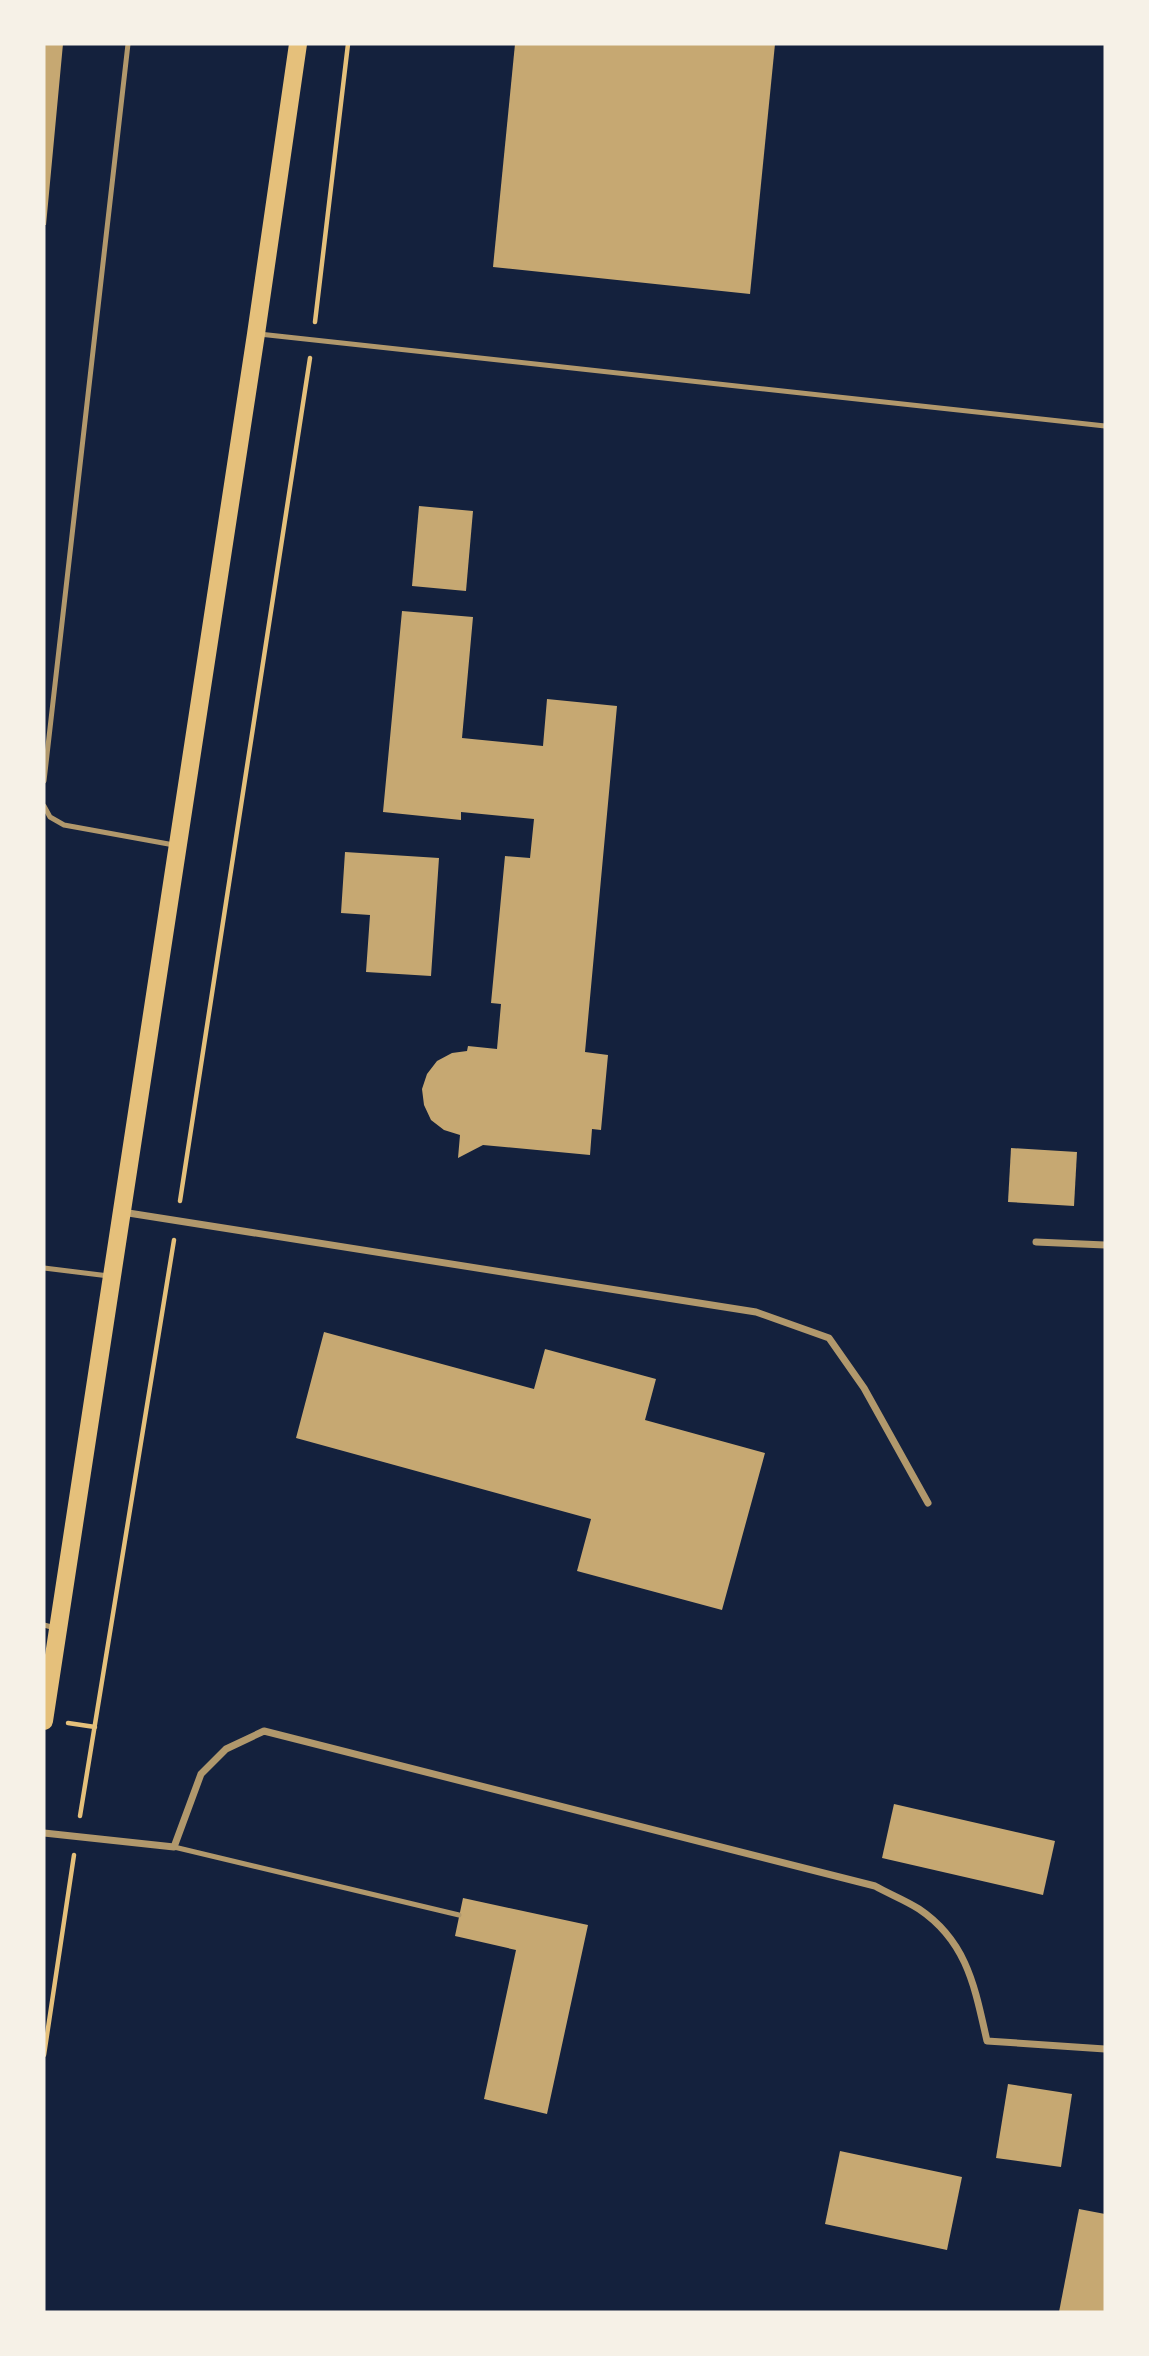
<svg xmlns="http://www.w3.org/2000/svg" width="1149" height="2356" font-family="Manrope,sans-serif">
	<rect width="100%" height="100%" fill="#14213d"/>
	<g fill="#c6a872">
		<polygon points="44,44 63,44 46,225 44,225"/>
		<polygon points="515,44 775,44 750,294 493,267"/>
		<polygon points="419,506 473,511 466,591 412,586"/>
		<polygon points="402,611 473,617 462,738 543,746 547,699 617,706 585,1052 608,1055 601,1130 592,1129 590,1155 483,1145 458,1158 460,1135 444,1130 431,1120 424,1105 422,1089 427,1074 437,1061 452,1053 467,1051 468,1046 497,1049 501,1004 491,1003 505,856 530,858 534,819 461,812 461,820 383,812"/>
		<polygon points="345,852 439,858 431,976 366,972 370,915 341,913"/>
		<polygon points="1011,1148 1077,1152 1074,1206 1008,1202"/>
		<polygon points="324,1332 534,1389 545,1349 656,1379 645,1420 765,1453 722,1610 577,1571 591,1519 296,1438"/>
		<polygon points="894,1804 1055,1841 1043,1895 882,1858"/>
		<polygon points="463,1898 588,1925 547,2114 484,2099 516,1950 455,1936"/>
		<polygon points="1008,2084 1072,2094 1061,2167 996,2158"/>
		<polygon points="840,2151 962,2177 947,2250 825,2224"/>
		<polygon points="1079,2209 1105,2214 1105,2312 1059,2312"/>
	</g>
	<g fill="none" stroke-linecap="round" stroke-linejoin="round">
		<g stroke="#e5c07b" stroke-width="4.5">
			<polyline points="315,322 348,44"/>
			<polyline points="180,1201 310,358"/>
			<polyline points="68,1723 95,1727"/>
			<polyline points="80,1816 174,1240"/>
			<polyline points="44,2055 74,1855"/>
		</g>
		<g stroke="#b1986c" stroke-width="5">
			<polyline points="259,334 1105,426"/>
			<polyline points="44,781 128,44"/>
			<polyline points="44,806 50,817 64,825 174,845"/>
			<polyline points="44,1268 109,1276"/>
			<polyline points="44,1625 55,1628"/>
			<polyline points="174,1847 459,1915"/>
		</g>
		<g stroke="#b1986c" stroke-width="7">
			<polyline points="122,1212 756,1312 829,1338 864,1388 928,1503"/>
			<polyline points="1036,1242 1105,1245"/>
			<path d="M44,1833L174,1847L201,1774L226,1749L264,1731L875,1886C889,1894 905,1900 919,1909C968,1942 975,1989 987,2041L1105,2049"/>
		</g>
		<polyline stroke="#e5c07b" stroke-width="18" points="44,1721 256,334 298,44"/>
	</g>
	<rect width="1149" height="2356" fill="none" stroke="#f6f1e7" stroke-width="91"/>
</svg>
